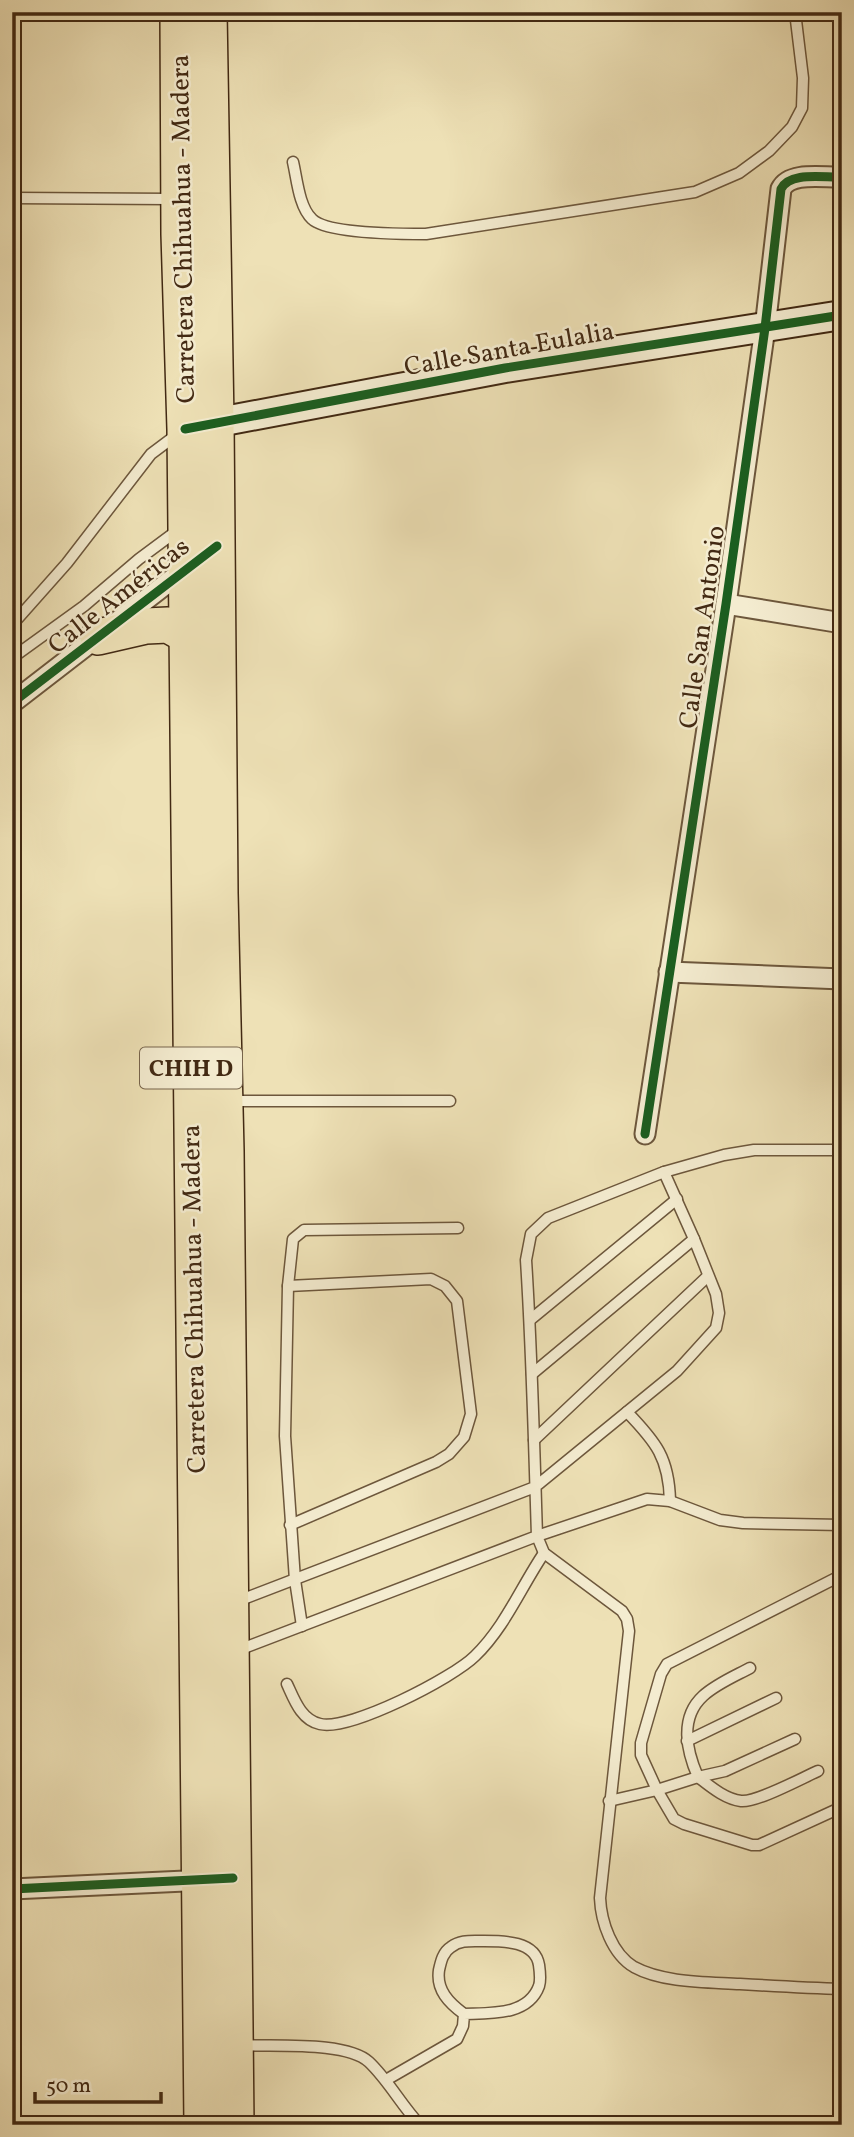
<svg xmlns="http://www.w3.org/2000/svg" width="854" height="2137" font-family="Vollkorn,serif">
	<rect width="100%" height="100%" fill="#eee1b6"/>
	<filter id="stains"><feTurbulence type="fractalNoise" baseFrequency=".00286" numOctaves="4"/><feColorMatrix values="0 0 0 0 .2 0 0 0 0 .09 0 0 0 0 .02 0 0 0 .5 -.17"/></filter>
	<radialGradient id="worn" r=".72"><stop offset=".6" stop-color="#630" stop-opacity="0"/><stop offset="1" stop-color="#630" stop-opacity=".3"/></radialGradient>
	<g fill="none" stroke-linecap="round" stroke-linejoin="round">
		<g stroke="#6d573c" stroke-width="13">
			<g id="lane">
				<path d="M293,162C297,179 299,207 312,219C327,234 404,234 426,234L695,192L739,173L769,151L792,127L802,108L803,78L795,12"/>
				<polyline points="12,198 172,199"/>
				<polyline points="12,625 67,563 151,454 179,433"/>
				<polyline points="12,658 84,606 139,559 178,530"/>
				<polyline points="230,1101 450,1101"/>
				<polyline points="664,1172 724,1155 754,1150 842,1150"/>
				<polyline points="288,1286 431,1279 445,1286 457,1301 471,1414 464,1437 449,1454 436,1462 290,1525"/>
				<polyline points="530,1320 677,1199"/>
				<polyline points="532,1374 694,1239"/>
				<path d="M627,1412C656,1442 669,1458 670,1501"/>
				<polyline points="534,1440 708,1276"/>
				<path d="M842,1525L743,1523L720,1520L670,1501L647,1499L537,1536L544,1553L622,1611L627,1619L629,1631L600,1898C601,1922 612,1954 634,1967C663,1983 708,1982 740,1984C774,1986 808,1988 842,1989"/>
				<polyline points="302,1626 295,1580 285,1436 288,1286 293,1239 304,1230 458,1228"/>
				<path d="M236,1651L537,1536C534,1444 532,1352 526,1260L531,1234L548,1218L664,1172L694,1239L716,1294L719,1313L716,1328L677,1371L535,1487L238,1601"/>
				<path d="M750,1668C735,1676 716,1684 703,1696C679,1718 687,1752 698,1777L657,1790L641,1755V1743L661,1674L667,1664L842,1575"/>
				<path d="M287,1684C294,1699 301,1720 320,1724C350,1731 453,1678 475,1656C505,1627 521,1587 544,1553"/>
				<path d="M795,1739L725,1771L698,1777C711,1787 725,1799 741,1801C756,1803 802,1778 818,1771"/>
				<polyline points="687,1741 776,1698"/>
				<polyline points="609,1801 657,1790 674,1819 684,1824 752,1845 759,1845 842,1807"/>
				<path d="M242,2045C274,2047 346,2041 369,2062C389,2081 401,2105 420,2125"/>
				<path d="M386,2080L457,2039L463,2026L464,2014C490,2013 528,2016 539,1986C541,1980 540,1972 539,1965C535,1940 502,1941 481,1941C470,1941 460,1940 451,1947C443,1952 441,1961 439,1970C436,1990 449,2003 464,2014"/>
			</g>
		</g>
		<g stroke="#6d573c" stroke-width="23">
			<g id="street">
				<polyline points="726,604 842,623"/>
				<polyline points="12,703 188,567"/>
				<polyline points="669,972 842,979"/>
				<path d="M645,1134L726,604L765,328L781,189C790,171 824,178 842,177"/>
				<polyline points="12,1889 207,1880"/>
			</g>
		</g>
		<g stroke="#422913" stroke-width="32">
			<polyline id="secondary" points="198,426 505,368 842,315"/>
		</g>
		<g stroke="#422913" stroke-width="38">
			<g id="highway">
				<polyline points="178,12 179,234 185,429 202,2125"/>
				<polyline points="209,12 216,422 220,893 226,1151 236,2125"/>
				<polyline points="98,637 146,626 168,625 186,635"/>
			</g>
		</g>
		<use href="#lane" stroke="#f4ecd0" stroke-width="10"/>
		<use href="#street" stroke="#f4ecd0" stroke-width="19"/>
		<use href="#secondary" stroke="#f4ecd0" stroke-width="28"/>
		<use href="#highway" stroke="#eee1b6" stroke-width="35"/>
		<g stroke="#f4ecd0" stroke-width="13">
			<g id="cycleway">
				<polyline points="185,429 505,368 842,315"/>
				<polyline points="12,703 217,546"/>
				<path d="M645,1134L726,604L765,328L781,189C790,171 824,178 842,177"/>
				<polyline points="12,1889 233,1878"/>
			</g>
		</g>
		<use href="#cycleway" stroke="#1b5e20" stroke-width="9"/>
	</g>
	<g text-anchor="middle" stroke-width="5" stroke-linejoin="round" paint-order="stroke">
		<rect fill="#f4ecd0" stroke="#77644c" stroke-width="2" x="140" y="1047.5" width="102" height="41" rx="5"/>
		<g font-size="24" font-weight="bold" fill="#422913">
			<text x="191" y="1076">CHIH D</text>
		</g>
		<g font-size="26" fill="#422913" stroke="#f4ecd0">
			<text transform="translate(182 229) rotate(-91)" y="9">Carretera Chihuahua - Madera</text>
			<text transform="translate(509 348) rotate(-10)" y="9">Calle Santa Eulalia</text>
			<text transform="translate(118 595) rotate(-38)" y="9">Calle Américas</text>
			<text transform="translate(701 627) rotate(-82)" y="9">Calle San Antonio</text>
			<text transform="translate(193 1299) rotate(-91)" y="9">Carretera Chihuahua - Madera</text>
		</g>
	</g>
	<rect width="854" height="2137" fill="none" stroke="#eee1b6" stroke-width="42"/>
	<rect x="14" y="14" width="826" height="2109" fill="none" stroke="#422913" stroke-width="3.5"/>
	<rect x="21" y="21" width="812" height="2095" fill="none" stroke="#422913" stroke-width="2"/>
	<path d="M35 2092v10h126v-10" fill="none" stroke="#422913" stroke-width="3.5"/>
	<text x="46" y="2092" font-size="21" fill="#422913" stroke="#f4ecd0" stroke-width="5" paint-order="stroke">50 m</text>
	<rect width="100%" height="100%" filter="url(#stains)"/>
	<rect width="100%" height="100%" fill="url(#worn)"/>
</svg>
